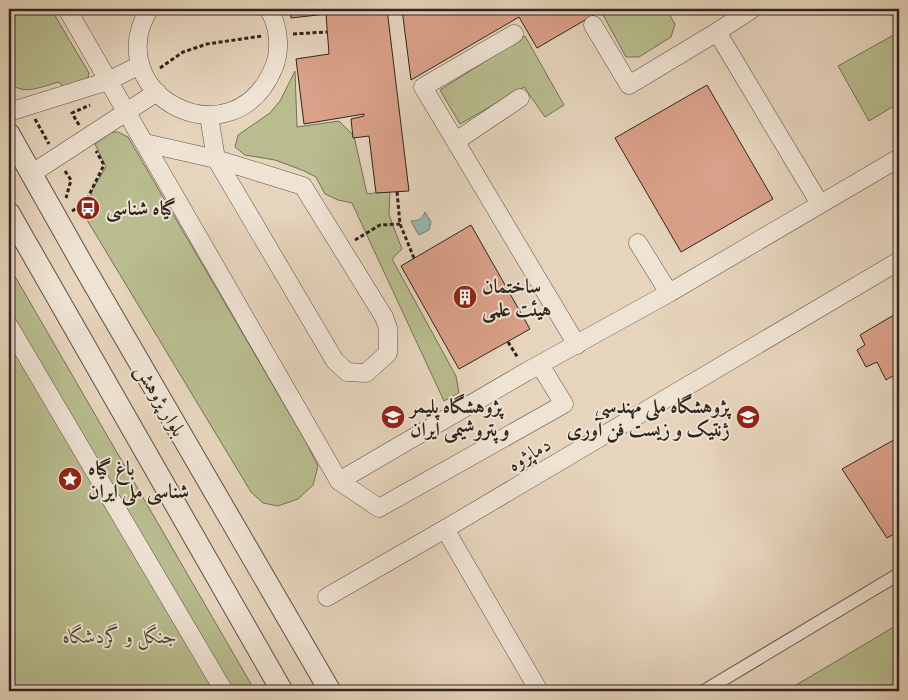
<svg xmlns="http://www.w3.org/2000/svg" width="908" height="700" font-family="Vollkorn,Amiri,serif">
	<rect width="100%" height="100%" fill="#e6d4bc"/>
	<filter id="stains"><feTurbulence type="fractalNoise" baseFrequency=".004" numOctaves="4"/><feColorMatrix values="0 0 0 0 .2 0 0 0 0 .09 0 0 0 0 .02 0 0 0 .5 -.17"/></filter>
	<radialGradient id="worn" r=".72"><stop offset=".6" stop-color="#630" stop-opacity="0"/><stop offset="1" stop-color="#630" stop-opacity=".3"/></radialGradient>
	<g fill="#b8bc8e" stroke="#737056">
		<path d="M9,9H51L89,73L87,82L65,90L59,82C43,86 19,98 9,80Z"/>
		<polygon points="609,9 666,9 675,24 671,37 639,57 626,57 602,13"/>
		<polygon points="899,32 899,103 869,121 838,66"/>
		<polygon points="525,36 564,105 545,117 524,87 460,124 440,90"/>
		<polygon points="295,71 297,127 339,121 354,136 367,194 390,191 389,215 402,249 392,259 456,376 459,393 444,401 352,203 338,200 325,194 316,177 302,170 275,160 245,155 235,147 238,135 270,113 280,101"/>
		<polygon points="111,132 118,132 128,137 306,442 318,466 313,485 298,499 278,506 263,503 251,492 81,210 89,204 92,190 106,167 95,144"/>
		<polygon points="9,266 255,691 9,691"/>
		<polygon points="899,624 899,691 786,691"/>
	</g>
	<path fill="#96b8af" stroke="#6c7d75" d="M425,212L431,222L429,230L419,235L417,232L411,221C419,221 422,219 425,212Z"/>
	<g fill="#daa089" stroke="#2e251d">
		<polygon points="290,9 387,9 409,191 376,193 369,136 353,138 351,119 364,116 364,114 304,124 296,59 329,54 326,14 291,18"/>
		<polygon points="402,9 604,9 537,48 519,17 411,80"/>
		<polygon points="707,85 773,199 681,252 615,138"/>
		<polygon points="471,225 530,329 459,369 401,266"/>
		<polygon points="899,312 899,372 886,380 877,362 866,367 857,350 865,345 860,335"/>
		<polygon points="899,437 899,531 887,538 842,469"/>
	</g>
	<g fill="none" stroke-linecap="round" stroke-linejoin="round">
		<g stroke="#5c5145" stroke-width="14">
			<polyline id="pedestrian" points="704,691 899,574"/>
		</g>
		<g stroke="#5c5145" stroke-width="19">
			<g id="minor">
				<polyline points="67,9 339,481 526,372 669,293 899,158"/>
				<path d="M149,9C98,96 234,165 274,67C281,50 279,24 268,9"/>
				<polyline points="593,25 629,85 717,32 820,204"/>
				<polyline points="717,32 752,9"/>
				<polyline points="514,34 423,87 577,345"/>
				<polyline points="9,112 108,81 140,65"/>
				<polyline points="456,141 520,98"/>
				<polyline points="145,143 216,159 209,116"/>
				<polygon points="216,159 303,186 384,317 388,328 388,353 366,373 347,372 335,361"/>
				<polyline points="31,174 157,92"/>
				<polyline points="638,243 669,293"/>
				<polyline points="9,326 224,691"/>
				<polyline points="339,481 379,508 564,404 540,365"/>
				<polyline points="327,597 445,529"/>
				<polyline points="539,691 445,529 899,261"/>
			</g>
		</g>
		<g stroke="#5c5145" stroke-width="23">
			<g id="tertiary">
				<polyline points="9,134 84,267 330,691"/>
				<polyline points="9,213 282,691"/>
			</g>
		</g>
		<g stroke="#2e251d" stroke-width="3" stroke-dasharray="4 2.5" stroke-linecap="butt">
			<polyline points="293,34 327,32"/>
			<polyline points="160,68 183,52 207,44 262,36"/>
			<polyline points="35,119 49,144"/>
			<polyline points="79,125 72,113 90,105"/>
			<polyline points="65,171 71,180 66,198"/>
			<polyline points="397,192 400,224 414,258"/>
			<polyline points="72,211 85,203 104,165 96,151"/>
			<polyline points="355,240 380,225 400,224"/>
			<polyline points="508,342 518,358"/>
		</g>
		<use href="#pedestrian" stroke="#efe3d3" stroke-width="12"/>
		<use href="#minor" stroke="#efe3d3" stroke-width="18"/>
		<use href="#tertiary" stroke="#efe3d3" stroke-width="21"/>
	</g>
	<defs>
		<g id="bus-disc" transform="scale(1.25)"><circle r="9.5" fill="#8f2418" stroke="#efe3d3"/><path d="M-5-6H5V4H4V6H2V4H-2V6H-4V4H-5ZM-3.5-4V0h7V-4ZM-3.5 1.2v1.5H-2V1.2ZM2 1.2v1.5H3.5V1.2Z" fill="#fff"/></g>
		<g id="building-disc" transform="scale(1.25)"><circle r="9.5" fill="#8f2418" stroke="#efe3d3"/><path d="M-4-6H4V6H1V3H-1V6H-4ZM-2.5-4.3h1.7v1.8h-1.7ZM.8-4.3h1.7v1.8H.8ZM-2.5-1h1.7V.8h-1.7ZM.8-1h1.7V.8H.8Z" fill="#fff"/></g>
		<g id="university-disc" transform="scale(1.25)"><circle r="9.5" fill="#8f2418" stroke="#efe3d3"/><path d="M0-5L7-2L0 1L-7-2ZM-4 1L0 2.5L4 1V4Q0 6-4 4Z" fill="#fff"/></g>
		<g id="sight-disc" transform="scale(1.25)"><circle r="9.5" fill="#8f2418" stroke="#efe3d3"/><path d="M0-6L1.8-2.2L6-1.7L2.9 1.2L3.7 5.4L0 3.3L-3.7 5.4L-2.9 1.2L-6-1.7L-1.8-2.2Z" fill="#fff"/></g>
	</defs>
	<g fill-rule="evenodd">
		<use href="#bus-disc" x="88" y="208"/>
		<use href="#building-disc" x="465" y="297"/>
		<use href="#university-disc" x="393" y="417"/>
		<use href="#university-disc" x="748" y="417"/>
		<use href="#sight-disc" x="70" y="479"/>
	</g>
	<g text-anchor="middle" stroke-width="4" stroke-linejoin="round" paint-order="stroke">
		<g font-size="20" font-weight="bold" fill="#2e251d" stroke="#efe3d3" text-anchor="start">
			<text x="106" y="215">گیاه شناسی</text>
			<text x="482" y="293">ساختمان<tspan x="482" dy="23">هیئت علمی</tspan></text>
			<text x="410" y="413">پژوهشگاه پلیمر<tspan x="410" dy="23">و پتروشیمی ایران</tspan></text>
			<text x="730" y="413" text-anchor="end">پژوهشگاه ملی مهندسی<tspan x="730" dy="23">ژنتیک و زیست فن آوری</tspan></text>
			<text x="88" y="475">باغ گیاه‌<tspan x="88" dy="23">شناسی ملی ایران</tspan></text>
		</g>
		<g font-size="20" fill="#2e251d" stroke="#efe3d3">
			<text transform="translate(161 400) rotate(60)" y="7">بلوار پژوهش</text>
			<text transform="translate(529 454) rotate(-31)" y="7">دماپژوه</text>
		</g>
		<g font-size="20" font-style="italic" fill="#504b39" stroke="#efe3d3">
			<text x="120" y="643">جنگل و گردشگاه</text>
		</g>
	</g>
	<rect width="908" height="700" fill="none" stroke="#e6d4bc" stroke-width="30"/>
	<rect x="10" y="10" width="888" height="680" fill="none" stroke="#2e251d" stroke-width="2.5"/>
	<rect x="15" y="15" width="878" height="670" fill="none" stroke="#2e251d"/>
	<rect width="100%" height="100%" filter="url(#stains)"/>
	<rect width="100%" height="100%" fill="url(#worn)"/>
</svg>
